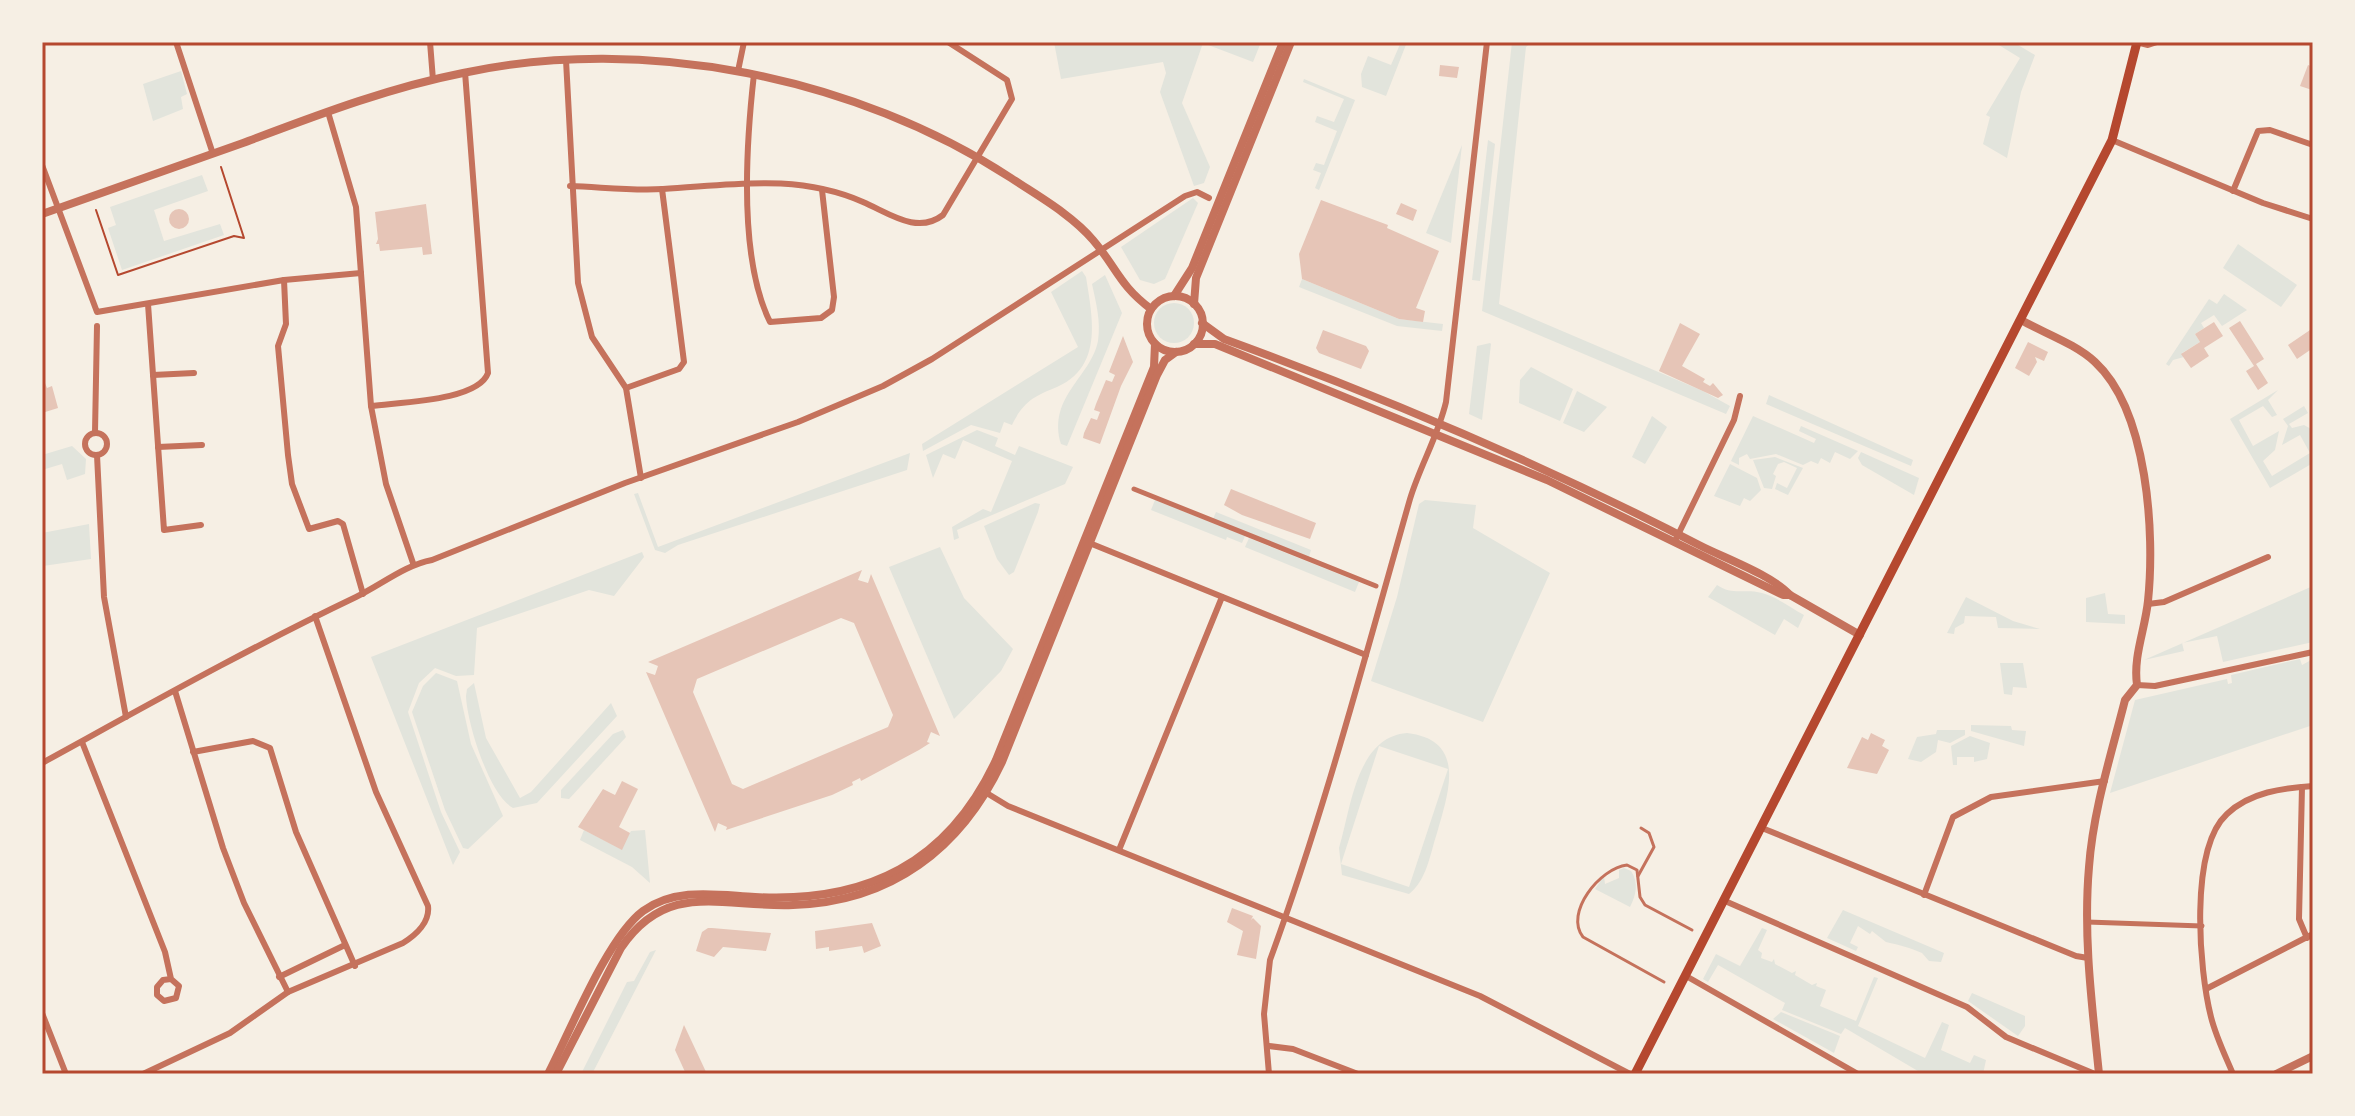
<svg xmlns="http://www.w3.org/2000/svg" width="2355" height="1116" font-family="Montserrat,sans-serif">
	<rect width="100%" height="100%" fill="#f6efe4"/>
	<g fill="#e2e4dc" fill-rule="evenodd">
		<polygon points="1054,42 1261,42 1253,62 1203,43 1182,103 1210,167 1204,183 1194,186 1160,92 1166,73 1163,62 1061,79"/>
		<polygon points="1401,42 1407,42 1386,96 1362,87 1361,74 1368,56 1391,65"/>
		<polygon points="1512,42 1532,42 1526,47 1499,304 1703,391 1730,406 1726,414 1482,311"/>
		<polygon points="1994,42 2013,42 2035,55 2021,92 2007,158 1983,144 1990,117 1986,115 2020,58"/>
		<polygon points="181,71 187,94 181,97 183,109 153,121 143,84"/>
		<polygon points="1304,79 1355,100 1319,190 1315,188 1321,173 1313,170 1316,163 1324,165 1337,131 1315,122 1317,116 1334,122 1344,99 1303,82"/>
		<polygon points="1488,140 1495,144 1480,281 1472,280"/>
		<polygon points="1462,145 1451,243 1426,233"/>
		<polygon points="202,175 208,191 154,210 164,241 220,224 224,235 122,270 108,228 116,225 110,207"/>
		<polygon points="1193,198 1198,203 1165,279 1154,284 1140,280 1121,247"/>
		<polygon points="2238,244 2297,285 2281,307 2223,268"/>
		<path d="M1082,271L1086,277C1092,316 1104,366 1057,387C1034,396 1023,402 1012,425L1004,422L1000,433L971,425L923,451L922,444L1078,347L1051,292Z"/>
		<path d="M1105,275L1122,313L1067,446L1061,444C1047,397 1091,377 1098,341C1101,321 1096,303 1092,284Z"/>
		<polygon points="1302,279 1399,319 1443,324 1442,331 1397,326 1299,287"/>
		<polygon points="2224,294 2247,310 2222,326 2214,315 2201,323 2204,328 2195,334 2200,342 2182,353 2184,357 2173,360 2169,366 2166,364 2209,299 2217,304"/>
		<circle cx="1174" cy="323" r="20"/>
		<polygon points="1490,343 1491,344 1482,420 1469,414 1477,346"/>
		<polygon points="1531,367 1573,389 1560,421 1519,403 1520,380"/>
		<polygon points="2278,390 2268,400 2277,415 2272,417 2263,406 2239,420 2253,446 2279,431 2275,450 2263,461 2272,476 2310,453 2300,435 2282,445 2288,426 2283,419 2304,406 2308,413 2289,424 2292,428 2304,425 2313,430 2313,463 2270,488 2230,419"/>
		<polygon points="1577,391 1607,407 1584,432 1563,423"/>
		<polygon points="1769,395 1913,460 1911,466 1766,404"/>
		<polygon points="1652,416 1667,427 1645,464 1632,457"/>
		<polygon points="1753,416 1814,443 1816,439 1799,431 1801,426 1858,451 1850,459 1835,452 1830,463 1821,458 1818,464 1811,461 1803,465 1776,454 1750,459 1747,454 1739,458 1739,465 1731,461"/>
		<polygon points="977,430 998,438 995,446 1015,455 1019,446 1073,467 1065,484 957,530 959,538 954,540 952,527 983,509 991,512 1012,461 963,440 955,459 943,454 933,478 926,455"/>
		<polygon points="72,446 86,459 85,474 67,480 62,464 42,470 42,455"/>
		<polygon points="1861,452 1919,478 1914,495 1862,465 1858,458"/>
		<polygon points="910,453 907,470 678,545 665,553 655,550 634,494 638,493 658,547"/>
		<polygon points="1775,457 1803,468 1788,495 1775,489 1777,483 1787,488 1797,468 1784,462 1778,464 1773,474 1776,476 1772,489 1764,488 1753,460"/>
		<polygon points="1730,464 1757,478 1761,490 1750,501 1744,498 1740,506 1714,496"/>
		<polygon points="1155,500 1245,536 1242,543 1227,537 1226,540 1151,510"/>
		<polygon points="1425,500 1476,505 1473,528 1550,573 1483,722 1371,681 1397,597 1419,504"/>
		<polygon points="1035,503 1040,504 1038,512 1014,572 1009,575 997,559 984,526"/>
		<polygon points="1216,512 1311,550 1309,557 1213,519"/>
		<polygon points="89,524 91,559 43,566 42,533"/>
		<polygon points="1249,538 1359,582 1355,592 1245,547"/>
		<polygon points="940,547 964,598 1013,649 1001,671 954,719 889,567"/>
		<polygon points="642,552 644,557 614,596 589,590 477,628 474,675 456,676 435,668 419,683 408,712 441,812 460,852 453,865 371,657"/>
		<path d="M1717,585C1733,596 1745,588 1762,593C1777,597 1791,608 1804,615L1798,628L1784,619L1775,635L1708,597Z"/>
		<polygon points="2313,586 2313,642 2223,662 2217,636 2182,643 2184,651 2144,660"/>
		<polygon points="2105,593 2108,614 2125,615 2125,624 2086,622 2086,598"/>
		<polygon points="1966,597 2013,621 2040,629 1998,628 1996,617 1965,616 1964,623 1955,628 1954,634 1947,633"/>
		<polygon points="2300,659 2302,665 2313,659 2313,725 2110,793 2135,700 2227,679 2228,684 2232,683 2231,675"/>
		<polygon points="2000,663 2023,663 2027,688 2013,687 2012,695 2004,694"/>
		<polygon points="436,673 457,681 471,744 503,816 468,849 463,848 445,810 412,712 423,686"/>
		<path d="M474,683L486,738L520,798L531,792L611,703L617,716L537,803L513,808C489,795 467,723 466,696L467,689Z"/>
		<polygon points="1971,725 2011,726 2012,730 2026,731 2024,746 1971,731"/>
		<polygon points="623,730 626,737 569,799 561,798 561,790 613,734"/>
		<polygon points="1937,730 1965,730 1965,735 1950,743 1938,740 1936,752 1921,762 1908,759 1917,737 1936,734"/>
		<path d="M1407,733C1468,740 1448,794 1437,833C1430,854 1427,880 1409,894L1342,875L1339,848C1351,809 1356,737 1407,733ZM1379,746L1448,769L1409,887L1341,864Z"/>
		<polygon points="1970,736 1990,743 1987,759 1974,762 1974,757 1957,757 1957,765 1953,765 1951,746"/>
		<polygon points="584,830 621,849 631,831 645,830 650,883 632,867 580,840"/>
		<path d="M1624,868L1631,871C1639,883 1636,895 1630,907L1595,889L1604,876L1605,884L1619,878V870Z"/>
		<path d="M1843,910L1944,953L1941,962L1929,961L1922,953C1910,948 1900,945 1886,942L1872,931L1870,934L1858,926L1850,943L1858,947L1856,951L1827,938Z"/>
		<polygon points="1762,928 1767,930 1758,950 1762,953 1761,958 1772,962 1774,959 1775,964 1792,973 1796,971 1795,975 1812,985 1817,983 1816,986 1826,990 1820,1006 1856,1021 1874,977 1878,978 1858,1026 1925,1058 1942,1022 1949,1025 1941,1050 1970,1063 1974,1055 1986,1060 1983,1074 1923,1074 1845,1028 1841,1034 1782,1010 1785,1003 1718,965 1708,982 1703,979 1716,954 1740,966"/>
		<polygon points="656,950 592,1074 581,1074 627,982 634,981 650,952"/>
		<polygon points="1972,993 2025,1016 2025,1026 2018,1036 1968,1001"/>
		<polygon points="1781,1012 1840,1036 1834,1053 1773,1019"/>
	</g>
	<g fill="#e6c5b7" fill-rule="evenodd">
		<polygon points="1440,65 1459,67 1457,78 1439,76"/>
		<polygon points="2308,65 2313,67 2312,90 2300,86"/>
		<polygon points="1321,200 1388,225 1387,228 1439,251 1416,308 1425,311 1423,322 1399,319 1302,279 1299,254"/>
		<polygon points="1401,203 1417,210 1413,221 1396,214"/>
		<polygon points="426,204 432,254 423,255 422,247 380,251 379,244 376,244 378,239 375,212"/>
		<circle cx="179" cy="219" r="10"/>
		<polygon points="2240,321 2264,359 2256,364 2268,383 2258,390 2246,371 2254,366 2229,328"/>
		<polygon points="2214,322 2223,336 2204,348 2209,356 2191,368 2181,354 2200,342 2195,334"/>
		<polygon points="1680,323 1700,334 1682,366 1705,379 1703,382 1710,386 1713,383 1723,395 1718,398 1659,371"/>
		<polygon points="2313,328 2313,348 2297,359 2288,345"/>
		<polygon points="1323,330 1366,346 1369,351 1361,369 1319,353 1316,348"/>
		<polygon points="1123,336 1133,362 1121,386 1100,444 1083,438 1084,433 1091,418 1097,420 1100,412 1094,410 1096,404 1106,380 1112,382 1115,375 1109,372"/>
		<polygon points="2028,342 2048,352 2044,361 2035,357 2037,362 2029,376 2015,368"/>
		<polygon points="45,383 47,388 52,386 58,408 42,413 42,384"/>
		<polygon points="1231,489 1316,523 1310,539 1242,515 1224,505"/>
		<path d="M862,570L858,580L868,583L871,574L940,736L931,732L927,742L930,743L919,750L861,781L860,778L852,782L853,785L832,795L726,830L727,827L718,823L715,832L646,672L655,675L658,666L648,662ZM841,618L854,623L893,715L888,727L743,789L732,784L693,692L697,679Z"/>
		<polygon points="1871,733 1885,740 1882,746 1889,750 1877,774 1847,768 1862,737 1868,740"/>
		<polygon points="622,781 638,789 619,827 630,833 622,850 578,827 603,789 615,795"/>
		<polygon points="1232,908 1253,916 1251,920 1253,918 1261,926 1256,959 1237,955 1243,931 1227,922"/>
		<polygon points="872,923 881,946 864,953 862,946 829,951 829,947 816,949 815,931"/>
		<polygon points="708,928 712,928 771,933 766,951 723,947 714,957 696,951 702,932"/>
		<polygon points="684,1025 707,1074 686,1074 675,1050"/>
	</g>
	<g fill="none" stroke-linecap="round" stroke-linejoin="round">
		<polyline stroke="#b5482f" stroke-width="2" points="96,210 118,275 234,236 244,238 221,167"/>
		<g stroke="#c5725c" stroke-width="3">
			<polyline points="1638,876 1654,847 1649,833 1641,828"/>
			<path d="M1664,982L1583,937C1564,913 1600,868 1627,865L1637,870L1640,897L1645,905L1692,930"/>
		</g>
		<g stroke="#c5725c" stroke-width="5">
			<polyline points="1134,489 1376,586"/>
			<polyline points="2087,922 2202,926"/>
		</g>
		<g stroke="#c5725c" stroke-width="6">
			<polyline points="176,42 213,154"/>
			<polyline points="430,42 433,80"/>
			<polyline points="2136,42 2148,45 2157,42"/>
			<polyline points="566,60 578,283 592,337 626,388 641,478"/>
			<polyline points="738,71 744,42"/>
			<path d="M754,74C746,145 738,257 770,322L821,318L832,310L834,297L822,190"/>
			<polyline points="328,112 356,207 371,406 386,484 413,563"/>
			<polyline points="2112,140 2263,203 2313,219"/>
			<polyline points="42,165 97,312 284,280 361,273"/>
			<path d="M570,186C601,187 632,191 663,189C732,185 797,173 863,202C889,213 917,235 943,215L1012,99L1007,80L948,42"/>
			<polyline points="2233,191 2258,131 2270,130 2313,145"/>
			<polyline points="284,280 286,324 278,346 288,455 292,484 309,529 338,521 343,524 363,594"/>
			<polyline points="148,304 164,530 201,525"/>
			<polyline points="153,375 194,373"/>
			<polyline points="626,388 679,369 684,362 662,189"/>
			<path d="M371,406C400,402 478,401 488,373L465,72"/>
			<polyline points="95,432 97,326"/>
			<circle cx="96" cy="444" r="11"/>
			<polyline points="158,447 202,445"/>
			<polyline points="97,455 104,597 126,717"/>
			<polyline points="1675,541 1734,420 1740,396"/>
			<polyline points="1087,542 1366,655"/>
			<polyline points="2148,604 2164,602 2268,557"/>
			<polyline points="2137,685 2155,686 2313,652"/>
			<polyline points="175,691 223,848 244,903 288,992"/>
			<polyline points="82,742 165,952 171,979 179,986 176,998 164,1001 157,995 157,987 163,980 171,979"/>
			<polyline points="193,752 253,741 270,748 296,832 355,966"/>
			<path d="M42,763C146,706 249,648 356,597C381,585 405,565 432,560L625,483L798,422L883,386L932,359L1185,196L1197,192L1209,198"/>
			<polyline points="2302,787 2299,919 2307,938"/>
			<polyline points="985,792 1008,806 1480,996 1630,1074"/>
			<polyline points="1762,828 2076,956 2088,958"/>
			<polyline points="1119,850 1222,597"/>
			<polyline points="1924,895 1953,817 1991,797 2105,781"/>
			<polyline points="1725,901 1967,1007 2006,1037 2095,1074"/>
			<polyline points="1686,976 1858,1074"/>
			<polyline points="279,977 345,945"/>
			<polyline points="2206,989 2313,934"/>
			<polyline points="42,1013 66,1074"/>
			<polyline points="1269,1046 1293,1049 1358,1074"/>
			<path d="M143,1074L230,1033L288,992L403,943C416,935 430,922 428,906L376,792L315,616"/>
			<path d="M1269,1074L1264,1014L1270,960C1325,810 1366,653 1410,499C1420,466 1438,436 1446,402L1487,42"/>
			<path d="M2233,1074C2225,1055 2216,1037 2211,1017C2199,970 2189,849 2227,814C2250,792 2283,788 2313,786"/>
		</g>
		<g stroke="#c5725c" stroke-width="8">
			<path d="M42,214C109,191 176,167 243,143C315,116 387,88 463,73C644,34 856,77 1011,178C1038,196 1072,215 1093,240C1117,268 1119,285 1151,309"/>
			<polyline points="1174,296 1192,268 1283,42"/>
			<circle cx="1175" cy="324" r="28"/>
			<polyline points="1194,304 1196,278 1291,42"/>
			<path d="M2021,320C2044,333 2076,344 2095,362C2148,411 2155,534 2148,601C2145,630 2133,656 2137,685L2125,700C2111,755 2093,811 2089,867C2083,936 2092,1005 2099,1074"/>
			<path d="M1202,323L1224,339C1386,398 1546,466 1699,545C1724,558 1772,575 1790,595"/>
			<polyline points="1194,344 1215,344 1547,480 1783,595 1790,595 1860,635"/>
			<path d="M548,1074C570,1032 607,938 643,911C676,887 717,895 755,897C867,903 948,863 996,760L1154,367L1155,344"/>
			<path d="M556,1074L621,948C668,879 723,908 793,905C891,902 961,849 1002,762L1157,375L1165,360L1176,352"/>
			<polyline points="2276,1074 2313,1056"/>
		</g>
		<polyline stroke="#b5482f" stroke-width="9" points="1635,1074 2112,140 2137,42"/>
	</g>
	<rect width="2355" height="1116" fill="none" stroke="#f6efe4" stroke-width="88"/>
	<rect x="44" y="44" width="2267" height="1028" fill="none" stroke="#b5482f" stroke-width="3"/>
</svg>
